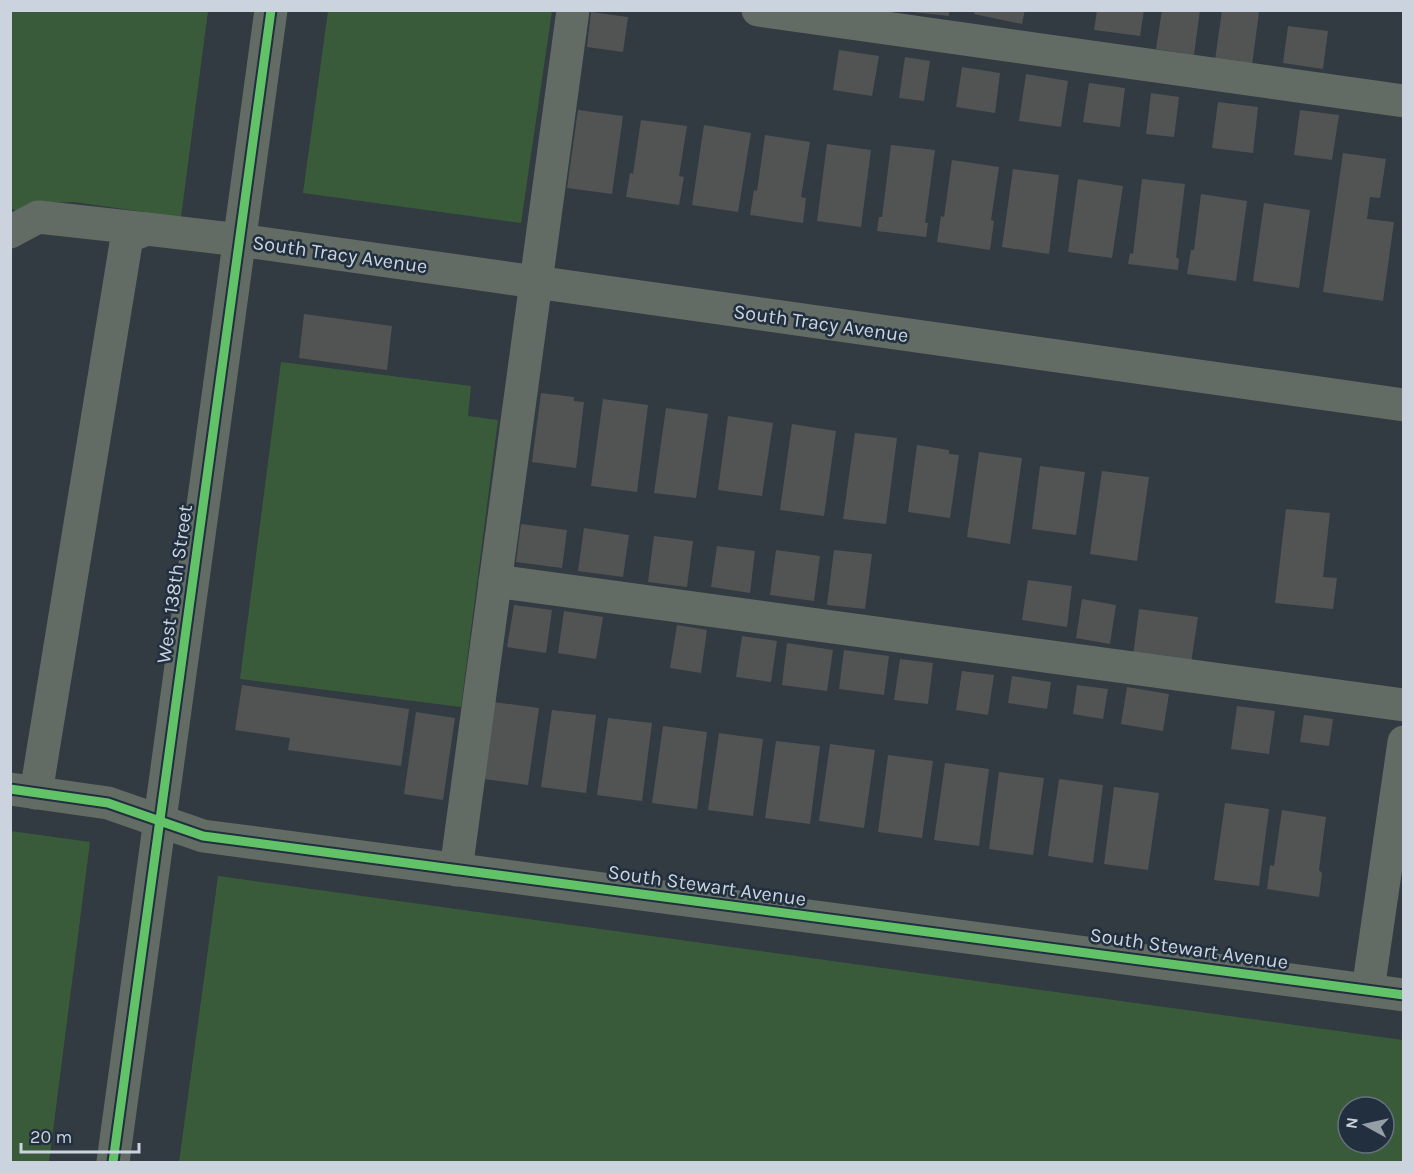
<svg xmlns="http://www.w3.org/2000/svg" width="1414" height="1173" font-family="Karla,sans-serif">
	<rect width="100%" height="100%" fill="#323a42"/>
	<g fill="#3a5b3a" fill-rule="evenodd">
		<polygon points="10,11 208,11 181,217 74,202 44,203 25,213 11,209"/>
		<polygon points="328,11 552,11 521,223 303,193"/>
		<polygon points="281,362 471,386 468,416 498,420 461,707 240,679"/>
		<polygon points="11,831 90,842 49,1162 11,1162"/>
		<path d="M218,876L1403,1040V1162H179ZM1348,1107H1384V1143H1348Z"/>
	</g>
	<g fill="#525454">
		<polygon points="912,10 949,10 949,16 912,12"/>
		<polygon points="975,10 1025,10 1022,24 974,14"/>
		<polygon points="1097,10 1144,10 1140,36 1094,30"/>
		<polygon points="1162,10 1200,10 1194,55 1156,49"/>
		<polygon points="1222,10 1249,10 1259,12 1252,65 1215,60"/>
		<polygon points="591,12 628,17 623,52 587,47"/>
		<polygon points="1288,26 1328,31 1323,69 1283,63"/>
		<polygon points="839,50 879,56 872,96 833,90"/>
		<polygon points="905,57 930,61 924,101 899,98"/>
		<polygon points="962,67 1000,73 995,113 956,107"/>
		<polygon points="1026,74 1068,81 1061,127 1019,121"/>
		<polygon points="1089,83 1125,88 1120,127 1083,122"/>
		<polygon points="1151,93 1179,97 1174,137 1146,134"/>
		<polygon points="1218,102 1258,107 1253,153 1212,148"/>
		<polygon points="578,110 623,116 612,194 567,188"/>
		<polygon points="1300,110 1339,115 1332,160 1294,155"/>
		<polygon points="641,120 687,126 679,176 684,177 679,205 626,197 630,173 633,174"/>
		<polygon points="704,125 751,133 738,212 692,205"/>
		<polygon points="765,135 810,142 801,197 806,198 803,223 750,215 754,190 757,191"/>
		<polygon points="827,144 871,150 861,227 817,221"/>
		<polygon points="891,145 935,150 925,223 928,223 926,237 877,231 879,217 882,217"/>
		<polygon points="1343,153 1386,159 1380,198 1370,197 1367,219 1394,222 1383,301 1323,292"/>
		<polygon points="952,160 999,167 991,220 994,221 990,250 937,242 941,216 944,217"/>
		<polygon points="1013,169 1059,175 1049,254 1002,247"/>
		<polygon points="1078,179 1123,186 1112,258 1068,252"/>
		<polygon points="1142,179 1185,184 1176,257 1179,259 1178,270 1128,264 1130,253 1133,254"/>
		<polygon points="1201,194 1247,201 1236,281 1187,274 1191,250 1194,250"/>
		<polygon points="1264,203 1310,210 1299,288 1253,281"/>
		<polygon points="304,314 392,326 387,370 299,358"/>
		<polygon points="541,393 574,397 574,401 584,402 576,468 532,462"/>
		<polygon points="603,399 648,405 637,492 591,486"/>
		<polygon points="666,408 708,414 696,498 654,493"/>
		<polygon points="728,416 773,423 762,496 718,490"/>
		<polygon points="792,424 836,431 824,516 780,510"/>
		<polygon points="855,433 897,438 886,524 843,519"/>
		<polygon points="917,445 949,450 949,454 959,455 950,518 908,512"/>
		<polygon points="979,452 1022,458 1010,544 967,537"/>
		<polygon points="1040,466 1085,472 1076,535 1032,529"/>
		<polygon points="1102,471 1149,477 1137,561 1090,554"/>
		<polygon points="1286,509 1330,513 1323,577 1337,578 1333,609 1275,603"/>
		<polygon points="521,524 567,530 562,568 516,562"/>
		<polygon points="584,528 629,535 623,577 578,571"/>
		<polygon points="654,536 693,541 687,587 648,582"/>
		<polygon points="717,546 755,551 750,593 711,587"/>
		<polygon points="776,550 820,556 814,601 770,595"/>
		<polygon points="834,550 872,554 865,609 827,605"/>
		<polygon points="1028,580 1072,586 1067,627 1022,620"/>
		<polygon points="1082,599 1116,605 1110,644 1076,638"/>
		<polygon points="514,605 552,610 546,653 507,647"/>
		<polygon points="1139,609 1198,617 1191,663 1133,656"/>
		<polygon points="564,611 603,617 596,659 558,653"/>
		<polygon points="677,625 707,630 701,673 670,668"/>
		<polygon points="742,636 777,641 771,682 736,677"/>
		<polygon points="787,643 833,650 827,691 782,685"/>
		<polygon points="844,650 889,656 884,695 839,689"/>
		<polygon points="900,659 933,663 928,704 894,700"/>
		<polygon points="962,671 994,675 988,715 956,710"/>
		<polygon points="1012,676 1051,682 1047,709 1008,703"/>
		<polygon points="242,685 409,709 401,766 288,750 290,738 235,730"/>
		<polygon points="1077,685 1108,689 1103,719 1073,714"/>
		<polygon points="1127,687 1169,694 1163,731 1121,724"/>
		<polygon points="494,702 539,708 528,785 484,779"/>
		<polygon points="1237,706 1275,711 1269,754 1231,749"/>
		<polygon points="552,710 596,715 586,793 541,787"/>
		<polygon points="416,712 455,718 443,800 404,794"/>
		<polygon points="1304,715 1333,719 1329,746 1300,742"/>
		<polygon points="608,718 652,723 642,801 597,795"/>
		<polygon points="663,726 707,732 697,809 652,803"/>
		<polygon points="719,733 763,739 753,816 708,810"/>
		<polygon points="776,741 820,746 810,824 765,818"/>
		<polygon points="830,744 875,750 864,828 819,821"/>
		<polygon points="888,755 933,761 922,838 878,832"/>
		<polygon points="945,763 989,769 979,846 934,840"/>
		<polygon points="999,772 1044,778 1033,855 989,849"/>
		<polygon points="1059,779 1103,785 1093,863 1048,856"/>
		<polygon points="1114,787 1159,793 1148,870 1104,864"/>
		<polygon points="1225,803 1269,809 1259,886 1214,880"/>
		<polygon points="1282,810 1326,817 1319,870 1322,873 1319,897 1267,889 1270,865 1274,866"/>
	</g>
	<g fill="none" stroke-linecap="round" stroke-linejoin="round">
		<g stroke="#636c64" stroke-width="33">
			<polyline points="758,10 1404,101"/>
			<polyline points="10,232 38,217 147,229"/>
			<polyline points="495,581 1404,705"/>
			<polyline points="10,789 108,803 203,836 1404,995"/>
			<polyline points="36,793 127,237 147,229 239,240 1404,405"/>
			<polyline points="456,870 573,10"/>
			<polyline points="1368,990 1404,742"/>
			<polyline points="113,1162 271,10"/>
		</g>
		<g stroke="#212f3e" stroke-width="13">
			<g id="cycleway">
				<polyline points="10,789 108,803 203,836 1404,995"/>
				<polyline points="113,1162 271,10"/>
			</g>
		</g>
		<use href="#cycleway" stroke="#61c268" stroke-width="9"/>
	</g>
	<g text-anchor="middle" stroke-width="5" stroke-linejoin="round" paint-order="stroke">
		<g font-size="20" fill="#cbd4de" stroke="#212f3e">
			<text transform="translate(340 254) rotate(8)" y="7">South Tracy Avenue</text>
			<text transform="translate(821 323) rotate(8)" y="7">South Tracy Avenue</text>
			<text transform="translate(174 584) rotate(-82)" y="7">West 138th Street</text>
			<text transform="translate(707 885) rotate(8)" y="7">South Stewart Avenue</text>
			<text transform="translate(1189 948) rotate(8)" y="7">South Stewart Avenue</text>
		</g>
	</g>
	<rect width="1414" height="1173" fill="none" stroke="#cbd4de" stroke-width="24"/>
	<g transform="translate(1366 1125) rotate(278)"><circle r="28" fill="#212f3e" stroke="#65717e" stroke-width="1.5"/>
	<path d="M0-4.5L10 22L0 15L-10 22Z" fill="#959ea7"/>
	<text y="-9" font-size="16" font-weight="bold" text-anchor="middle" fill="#cbd4de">N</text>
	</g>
	<path d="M21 1143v9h118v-9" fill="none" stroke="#cbd4de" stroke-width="3"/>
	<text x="30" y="1143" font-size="18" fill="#cbd4de" stroke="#212f3e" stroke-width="4.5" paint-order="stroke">20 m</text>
</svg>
